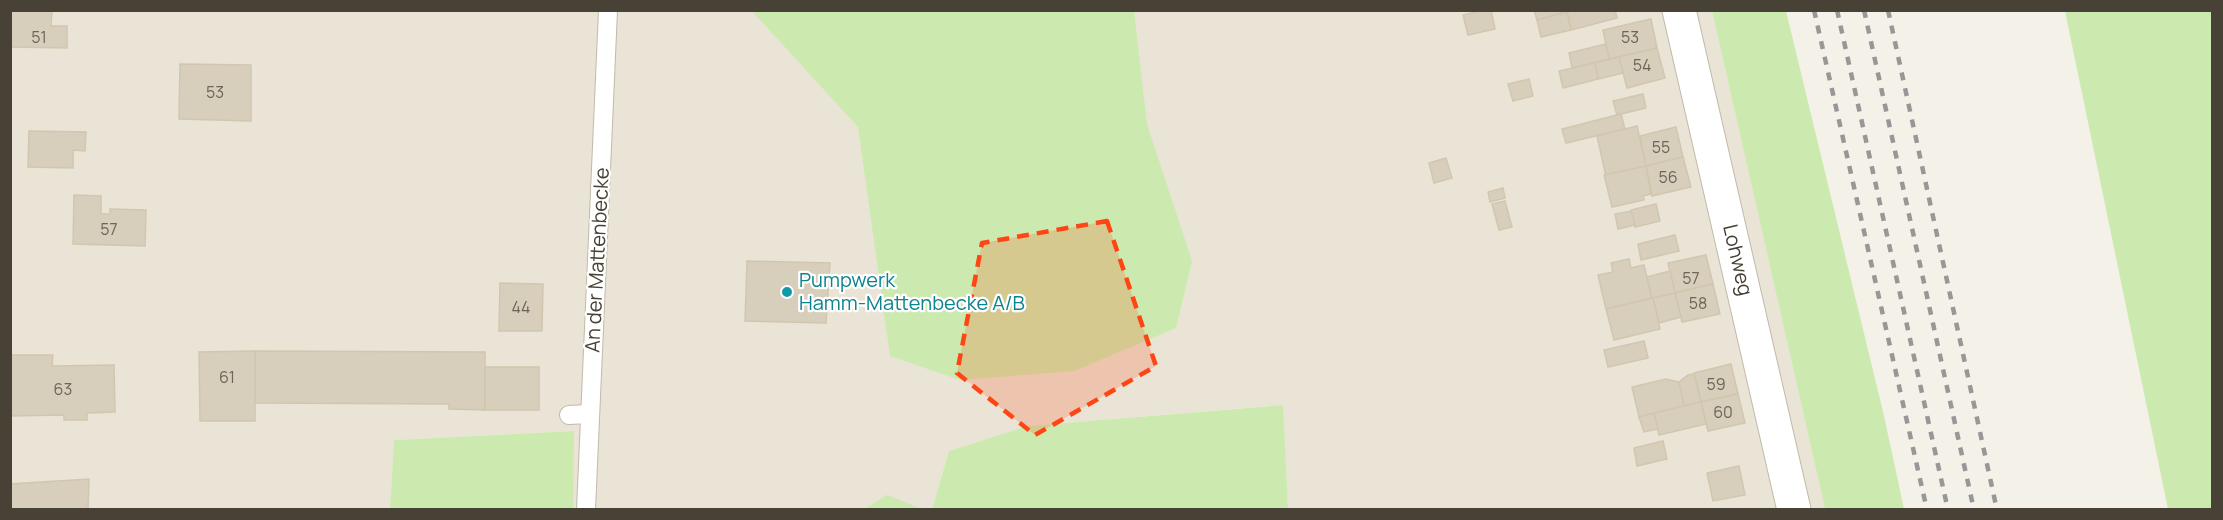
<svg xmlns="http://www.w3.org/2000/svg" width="2223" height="520" font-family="Manrope,sans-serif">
	<rect width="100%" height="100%" fill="#f4f1e8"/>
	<polygon fill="#e9e4d5" points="10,11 1712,11 1825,509 1288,509 1282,405 1027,426 949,451 932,509 573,509 573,431 394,440 390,509 11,509"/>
	<g fill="#cceaaf">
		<polygon points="752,11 1134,11 1147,124 1192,261 1176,328 1074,371 960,380 890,356 858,127"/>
		<polygon points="1712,11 1786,11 1884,416 1904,509 1825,509"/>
		<polygon points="2065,11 2212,11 2212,509 2168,509"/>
		<polygon points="1283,405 1288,509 932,509 949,451 1027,426"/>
		<polygon points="574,431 573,509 390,509 394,440"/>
		<polygon points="887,495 922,509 865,509"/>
	</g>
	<g fill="#d7cebc" stroke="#d2c6af" stroke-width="1.5">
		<polygon points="10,10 52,10 51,26 67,26 67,48 10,47"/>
		<polygon points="1484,10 1491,10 1495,29 1468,35 1463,15"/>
		<polygon points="1534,10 1573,10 1537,20"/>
		<polygon points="1573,10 1615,10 1617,18 1571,30 1567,12"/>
		<polygon points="1567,12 1571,30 1541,37 1537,20"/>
		<polygon points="1651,19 1657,48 1609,59 1603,30"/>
		<polygon points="1606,44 1609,59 1572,68 1569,53"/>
		<polygon points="1657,48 1665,78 1627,88 1619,57"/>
		<polygon points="1619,57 1623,73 1598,79 1595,63"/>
		<polygon points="1595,63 1598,79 1563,88 1559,71"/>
		<polygon points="180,64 251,65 251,121 179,119"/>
		<polygon points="1529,79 1533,96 1513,101 1508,84"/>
		<polygon points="1643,94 1646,108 1617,115 1613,101"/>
		<polygon points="1621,114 1625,129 1566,143 1562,129"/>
		<polygon points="1637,126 1646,166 1606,176 1597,136"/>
		<polygon points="1676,127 1683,157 1646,166 1640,136"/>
		<polygon points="29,131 86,132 85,151 73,150 73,168 28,167"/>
		<polygon points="1683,157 1691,187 1652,196 1646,166"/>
		<polygon points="1446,158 1452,178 1434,183 1429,163"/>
		<polygon points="1646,166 1651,194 1643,196 1644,200 1612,207 1604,175"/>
		<polygon points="1503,188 1505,198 1490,202 1488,192"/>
		<polygon points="74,195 101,196 101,214 110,214 110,209 146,210 145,246 73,244"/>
		<polygon points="1505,201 1512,227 1499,230 1492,204"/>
		<polygon points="1656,204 1660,221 1635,227 1631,210"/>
		<polygon points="1631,211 1635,225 1618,229 1615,214"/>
		<polygon points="1675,235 1679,251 1641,260 1638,244"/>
		<polygon points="1706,255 1713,284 1675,293 1668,263"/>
		<polygon points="1629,259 1631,268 1644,265 1652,298 1606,309 1598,275 1613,272 1611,263"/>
		<polygon points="747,261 830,263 826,323 745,321"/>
		<polygon points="1670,271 1675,293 1652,298 1647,277"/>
		<polygon points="500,283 543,284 542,331 499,331"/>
		<polygon points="1713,284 1720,314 1682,322 1675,293"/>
		<polygon points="1675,293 1681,317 1659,323 1653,298"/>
		<polygon points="1653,298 1660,329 1614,340 1606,309"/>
		<polygon points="1644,341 1648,358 1608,367 1604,350"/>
		<polygon points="255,351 485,352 485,410 449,409 449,404 255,403"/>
		<polygon points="255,351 255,421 200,421 199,352"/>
		<polygon points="10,355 53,355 52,366 114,365 115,412 87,413 87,420 64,420 64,415 10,416"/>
		<polygon points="1731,364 1738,394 1701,402 1694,373"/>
		<rect x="485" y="367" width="54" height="43"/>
		<polygon points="1694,374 1701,402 1684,406 1679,382 1688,375"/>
		<polygon points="1666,379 1679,382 1684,406 1639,417 1632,387"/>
		<polygon points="1738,394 1745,423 1708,431 1701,402"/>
		<polygon points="1701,402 1706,424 1659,435 1654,413"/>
		<polygon points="1654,413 1658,429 1644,432 1639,417"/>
		<polygon points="1663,441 1667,459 1637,466 1634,448"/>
		<polygon points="1739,466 1745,495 1713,501 1707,473"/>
		<polygon points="89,479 88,510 10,510 10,484"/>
	</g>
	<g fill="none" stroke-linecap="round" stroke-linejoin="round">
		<g stroke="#c1baaa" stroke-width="20">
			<g id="service">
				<polyline points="569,415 589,414"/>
				<polyline points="586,510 608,10"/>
			</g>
		</g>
		<g stroke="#c1baaa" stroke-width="35">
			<polyline id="minor" points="1679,10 1794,510"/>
		</g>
		<use href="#service" stroke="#fff" stroke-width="18"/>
		<use href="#minor" stroke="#fff" stroke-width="33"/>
		<g stroke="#979797" stroke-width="4.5" stroke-dasharray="8 8" stroke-linecap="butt">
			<polyline points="1814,10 1927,510"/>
			<polyline points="1837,10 1948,510"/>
			<polyline points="1864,10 1974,510"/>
			<polyline points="1888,10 1997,510"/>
		</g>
	</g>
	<path fill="#ff4514" fill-opacity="0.2" stroke="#ff4514" stroke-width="4.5" stroke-dasharray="12 8" stroke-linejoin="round" d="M1107,221L1156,366L1035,435L957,373L982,243Z"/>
	<circle fill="#0f9aa8" stroke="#fff" stroke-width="2" cx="787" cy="292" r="6"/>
	<g text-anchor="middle" stroke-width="4.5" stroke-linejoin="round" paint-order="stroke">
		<g font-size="16" fill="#6c6558">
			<text x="39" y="43">51</text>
			<text x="1630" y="43">53</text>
			<text x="1642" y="71">54</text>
			<text x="215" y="98">53</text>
			<text x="1661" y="153">55</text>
			<text x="1668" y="183">56</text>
			<text x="109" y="235">57</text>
			<text x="1691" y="284">57</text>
			<text x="1698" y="309">58</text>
			<text x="521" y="313">44</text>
			<text x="227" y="383">61</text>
			<text x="1716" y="390">59</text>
			<text x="63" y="395">63</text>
			<text x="1723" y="418">60</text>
		</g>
		<g font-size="20" fill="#484236" stroke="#fff">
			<text transform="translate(597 260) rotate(-87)" y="7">An der Mattenbecke</text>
			<text transform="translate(1738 260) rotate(77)" y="7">Lohweg</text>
		</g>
		<g font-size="20" fill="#0d838f" stroke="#fff" text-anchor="start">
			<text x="799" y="287">Pumpwerk<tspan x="799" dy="23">Hamm-Mattenbecke A/B</tspan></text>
		</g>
	</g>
	<rect width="2223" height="520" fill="none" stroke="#484236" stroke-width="24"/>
</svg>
